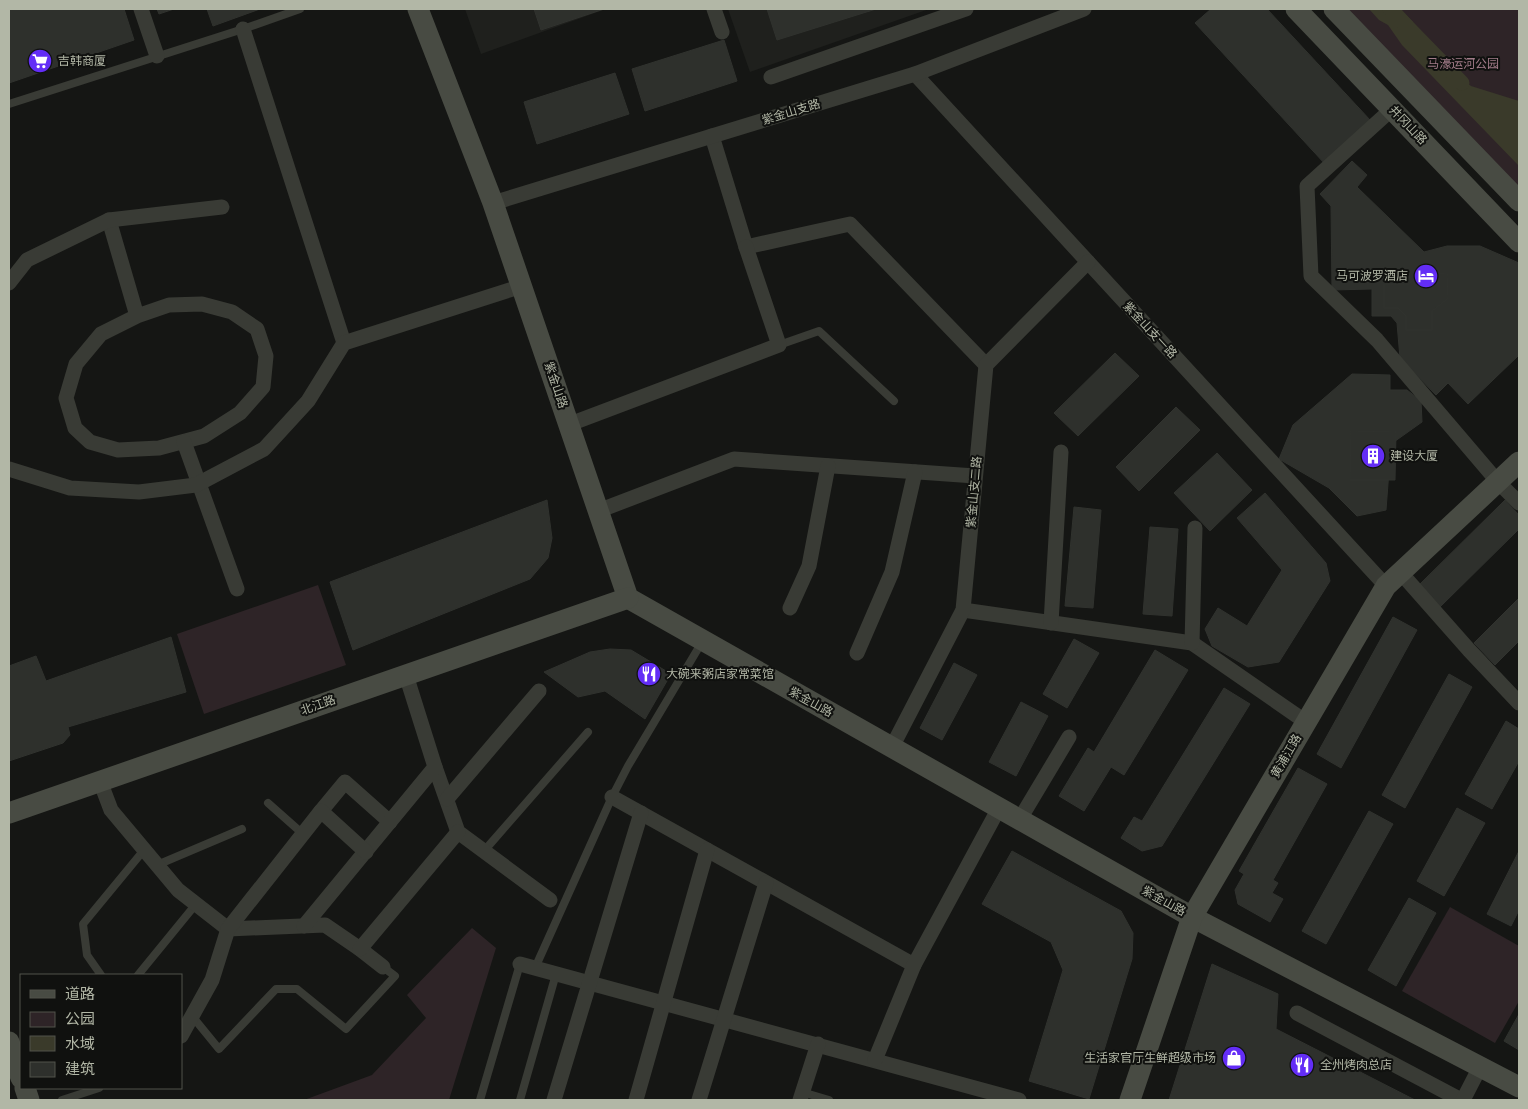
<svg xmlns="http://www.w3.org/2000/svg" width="1528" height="1109" font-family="'Fira Sans Condensed','Noto Sans SC',sans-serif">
	<rect width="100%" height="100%" fill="#151614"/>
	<g fill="#1f201d">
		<polygon points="465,9 606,9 481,54"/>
		<polygon points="728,9 929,9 750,72"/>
	</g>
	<g fill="#2e2427">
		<polygon points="1332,9 1519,9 1519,201"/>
		<polygon points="318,585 346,665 204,714 177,634"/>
		<polygon points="1450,907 1519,946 1519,1001 1495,1043 1402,991"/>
		<polygon points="472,928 496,948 449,1100 304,1100 372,1075 426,1018 407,995"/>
	</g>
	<polygon fill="#3a3a2a" points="1369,9 1401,9 1413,22 1417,37 1450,70 1471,86 1519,101 1519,166 1402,45 1388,25 1379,20"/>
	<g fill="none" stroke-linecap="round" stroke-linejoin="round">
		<polyline stroke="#3a3a2a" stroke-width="15" points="1390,9 1462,83"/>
	</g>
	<g fill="#2e302c" stroke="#30322e">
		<polygon points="9,9 124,9 134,40 9,83"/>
		<polygon points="157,9 174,9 159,14"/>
		<polygon points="207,9 260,9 213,26"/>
		<polygon points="534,9 604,9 541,30"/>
		<polygon points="767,9 876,9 777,40"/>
		<polygon points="1211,9 1267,9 1371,121 1325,164 1195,23"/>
		<polygon points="724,40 737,81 645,111 632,69"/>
		<polygon points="615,73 629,114 537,144 524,102"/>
		<polygon points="1352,161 1367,175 1357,187 1424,252 1447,246 1480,246 1519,263 1519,355 1468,404 1448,383 1436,395 1400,358 1397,323 1391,316 1372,316 1372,289 1332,290 1331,206 1320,194"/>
		<polygon points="1421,273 1448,274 1447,299 1432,311 1432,330 1406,330 1406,316 1398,308 1384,308 1384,284 1408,285"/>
		<polygon points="1115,353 1139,376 1078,436 1054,413"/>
		<polygon points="1352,374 1390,375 1390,390 1407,390 1421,401 1422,422 1391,444 1386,510 1357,516 1329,488 1279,459 1293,425"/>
		<polygon points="1176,407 1200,430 1139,491 1116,467"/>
		<polygon points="1351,431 1396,432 1395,480 1350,480"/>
		<polygon points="1217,453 1252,490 1210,531 1174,493"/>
		<polygon points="1265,493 1326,563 1330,581 1279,662 1248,667 1212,646 1205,629 1218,608 1247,626 1282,570 1237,518"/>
		<polygon points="547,500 552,538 548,558 530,579 353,650 330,582"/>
		<polygon points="1505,500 1519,515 1519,529 1440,607 1419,585"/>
		<polygon points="1074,507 1101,510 1093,608 1065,606"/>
		<polygon points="1150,527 1178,529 1172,616 1143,614"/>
		<polygon points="1519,598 1519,641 1495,665 1474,643"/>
		<polygon points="1393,617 1417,630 1341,768 1317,754"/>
		<polygon points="171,637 186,692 68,727 70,735 63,743 9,761 9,666 36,656 46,681"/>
		<polygon points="1074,639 1099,653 1067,708 1043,694"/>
		<polygon points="610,649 631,650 671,674 645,719 605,691 578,697 544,672 590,652"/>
		<polygon points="1155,650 1188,670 1124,775 1111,767 1084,811 1059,796 1088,748 1094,752"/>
		<polygon points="954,663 977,675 942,740 920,728"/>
		<polygon points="1449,674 1472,687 1405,808 1382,795"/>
		<polygon points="1224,688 1250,704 1162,846 1142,851 1121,838 1134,817 1142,821"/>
		<polygon points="1021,702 1048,716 1016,776 989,762"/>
		<polygon points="1506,721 1519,729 1519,761 1492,809 1465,794"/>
		<polygon points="1298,768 1327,784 1273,880 1278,883 1272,893 1283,899 1270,922 1238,904 1235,890 1244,874 1239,871"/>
		<polygon points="1457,808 1485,823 1444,896 1417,881"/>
		<polygon points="1369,811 1393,824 1326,944 1302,931"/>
		<polygon points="1012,851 1121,911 1133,933 1132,959 1089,1099 1029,1081 1063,970 1051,942 982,904"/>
		<polygon points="1519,851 1519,910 1511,926 1487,914"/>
		<polygon points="1409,898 1436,913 1396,986 1368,970"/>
		<polygon points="1212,964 1278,994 1276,1029 1415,1100 1169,1100"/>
		<polygon points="1519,1014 1519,1050 1504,1041"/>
	</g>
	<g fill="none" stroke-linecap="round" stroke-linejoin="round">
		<g stroke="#393b35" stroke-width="8">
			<polyline points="9,104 243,29 300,9"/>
			<polyline points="779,345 819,331 894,401"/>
			<polyline points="268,803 303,834"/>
			<polyline points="484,851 588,732"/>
			<polyline points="157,865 242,829"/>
			<polyline points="535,968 612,797 628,766 702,642"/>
			<polyline points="101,975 87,955 83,924 144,850"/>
			<polyline points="138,975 196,904"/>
			<polyline points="190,1018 192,1016 219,1049 276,989 297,989 346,1029 395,976 383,967"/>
			<polyline points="802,1092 829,1100"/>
			<polyline points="62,1100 99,1088"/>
			<polyline points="480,1100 520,964"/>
			<polyline points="520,1100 556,974"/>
		</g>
		<g stroke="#393b35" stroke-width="15">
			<polyline points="141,9 157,56"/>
			<polyline points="714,9 722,32"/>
			<polyline points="243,29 344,343"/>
			<polyline points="915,74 1386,586"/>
			<polyline points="771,77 966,9"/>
			<polyline points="1392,109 1307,186 1311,276 1377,340 1498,482 1519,503"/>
			<polyline points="712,136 746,247 850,224 986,365"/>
			<polyline points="493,203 915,74 1084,9"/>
			<polyline points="109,220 137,316 101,334 76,364 66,398 75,428 90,442 118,450 159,448 204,436 240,413 263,387 266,356 257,329 232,312 202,304 169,305 137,316"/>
			<polyline points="9,283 27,260 109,220 222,207"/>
			<polyline points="570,424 779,345 746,247"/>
			<polyline points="184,442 237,589"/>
			<polyline points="9,469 70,488 139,492 196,485 264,449 308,401 344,343 522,286"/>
			<polyline points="598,511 734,459 975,476"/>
			<polyline points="1401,573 1469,650 1519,703"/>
			<polyline points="790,608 809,566 828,466"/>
			<polyline points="963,610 1192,643 1306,722"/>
			<polyline points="1051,623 1061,452"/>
			<polyline points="1192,643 1195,528"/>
			<polyline points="857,653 892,572 915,472"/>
			<polyline points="892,747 963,610 986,365 1088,262"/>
			<polyline points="435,767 458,832 550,900"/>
			<polyline points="100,781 111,810 178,890 228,929 325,925 360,949 383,967"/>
			<polyline points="612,797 914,965"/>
			<polyline points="447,799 539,691"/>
			<polyline points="321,811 345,782 390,822"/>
			<polyline points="1020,819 1069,737"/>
			<polyline points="304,926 435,767 406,675"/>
			<polyline points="360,949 458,832"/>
			<polyline points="520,964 1019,1100"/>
			<polyline points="1297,1013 1461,1100"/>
			<polyline points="181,1036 212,980 228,929 321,811 366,852"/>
			<polyline points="875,1060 914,965 999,808"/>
			<polyline points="554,1100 641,813"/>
			<polyline points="636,1100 707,850"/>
			<polyline points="699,1100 766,883"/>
			<polyline points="800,1100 818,1044"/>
			<polyline points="1463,1100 1480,1067"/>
		</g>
		<g stroke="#484b43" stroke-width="21">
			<polyline points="418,9 493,203 628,598 1192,917 1519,1087"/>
			<polyline points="1296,9 1519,242"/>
			<polyline points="1334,9 1519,201"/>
			<polyline points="9,813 628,598"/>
			<polyline points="9,1042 21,1078"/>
			<polyline points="25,1088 29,1100"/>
			<polyline points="1130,1100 1192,917 1386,586 1519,462"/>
		</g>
	</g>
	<defs>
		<g id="supermarket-disc" transform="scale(1.25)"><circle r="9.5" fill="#632df6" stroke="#10110f"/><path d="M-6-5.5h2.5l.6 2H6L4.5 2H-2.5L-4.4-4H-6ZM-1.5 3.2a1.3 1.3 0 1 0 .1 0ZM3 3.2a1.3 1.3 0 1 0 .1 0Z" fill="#fff"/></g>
		<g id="hotel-disc" transform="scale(1.25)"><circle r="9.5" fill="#632df6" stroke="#10110f"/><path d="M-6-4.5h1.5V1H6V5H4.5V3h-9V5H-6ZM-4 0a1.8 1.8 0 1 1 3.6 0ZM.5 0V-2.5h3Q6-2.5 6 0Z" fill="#fff"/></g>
		<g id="building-disc" transform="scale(1.25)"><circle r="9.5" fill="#632df6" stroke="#10110f"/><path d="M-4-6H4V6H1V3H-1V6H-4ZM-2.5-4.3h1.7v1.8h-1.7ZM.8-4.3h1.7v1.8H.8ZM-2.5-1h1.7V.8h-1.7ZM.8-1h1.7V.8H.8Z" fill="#fff"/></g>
		<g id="restaurant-disc" transform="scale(1.25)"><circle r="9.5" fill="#632df6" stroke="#10110f"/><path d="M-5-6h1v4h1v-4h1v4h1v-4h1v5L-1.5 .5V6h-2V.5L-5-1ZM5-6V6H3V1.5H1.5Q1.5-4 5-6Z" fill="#fff"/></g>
		<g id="shop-disc" transform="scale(1.25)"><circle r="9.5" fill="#632df6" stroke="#10110f"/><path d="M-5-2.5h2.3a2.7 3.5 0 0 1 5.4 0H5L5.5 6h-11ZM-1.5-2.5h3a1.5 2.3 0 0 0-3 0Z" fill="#fff"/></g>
	</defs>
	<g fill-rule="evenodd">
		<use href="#supermarket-disc" x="40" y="61"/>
		<use href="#hotel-disc" x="1426" y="276"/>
		<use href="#building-disc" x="1373" y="456"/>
		<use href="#restaurant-disc" x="649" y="674"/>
		<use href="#shop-disc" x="1234" y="1058"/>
		<use href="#restaurant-disc" x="1302" y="1065"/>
	</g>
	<g text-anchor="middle" stroke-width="4" stroke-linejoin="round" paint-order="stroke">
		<g font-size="12" fill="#b2b7a6" stroke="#10110f" text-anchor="start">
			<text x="58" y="65">吉韩商厦</text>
			<text x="1408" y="280" text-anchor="end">马可波罗酒店</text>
			<text x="1390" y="460">建设大厦</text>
			<text x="666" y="678">大碗来粥店家常菜馆</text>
			<text x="1216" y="1062" text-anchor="end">生活家官厅生鲜超级市场</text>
			<text x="1320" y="1069">全州烤肉总店</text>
		</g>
		<g font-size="12" fill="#a27c89" stroke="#10110f">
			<text x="1463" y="68">马濠运河公园</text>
		</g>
		<g font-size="12" fill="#b2b7a6" stroke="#10110f">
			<text transform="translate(791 112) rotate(-17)" y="4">紫金山支路</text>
			<text transform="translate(1408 125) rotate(46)" y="4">井冈山路</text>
			<text transform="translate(1150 330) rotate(47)" y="4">紫金山支一路</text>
			<text transform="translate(556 385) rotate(71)" y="4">紫金山路</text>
			<text transform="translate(974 492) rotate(-85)" y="4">紫金山支二路</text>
			<text transform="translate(811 702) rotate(29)" y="4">紫金山路</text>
			<text transform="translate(318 705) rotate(-19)" y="4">北江路</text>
			<text transform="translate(1286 756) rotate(-60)" y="4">黄浦江路</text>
			<text transform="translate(1164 901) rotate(29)" y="4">紫金山路</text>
		</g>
	</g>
	<rect width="1528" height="1109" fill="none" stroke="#b2b7a6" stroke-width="20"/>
	<rect x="20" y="974" width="162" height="115" fill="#10110f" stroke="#51534b"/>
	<rect x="30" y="990" width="25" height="8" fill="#484b43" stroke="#51534b"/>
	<text x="65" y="999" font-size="15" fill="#b2b7a6">道路</text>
	<rect x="30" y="1012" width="25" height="15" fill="#2e2427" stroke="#51534b"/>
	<text x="65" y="1024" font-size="15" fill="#b2b7a6">公园</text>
	<rect x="30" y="1036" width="25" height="15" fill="#3a3a2a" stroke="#51534b"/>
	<text x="65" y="1049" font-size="15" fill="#b2b7a6">水域</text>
	<rect x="30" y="1062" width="25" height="15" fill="#2e302c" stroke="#51534b"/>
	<text x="65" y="1074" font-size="15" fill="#b2b7a6">建筑</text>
</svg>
